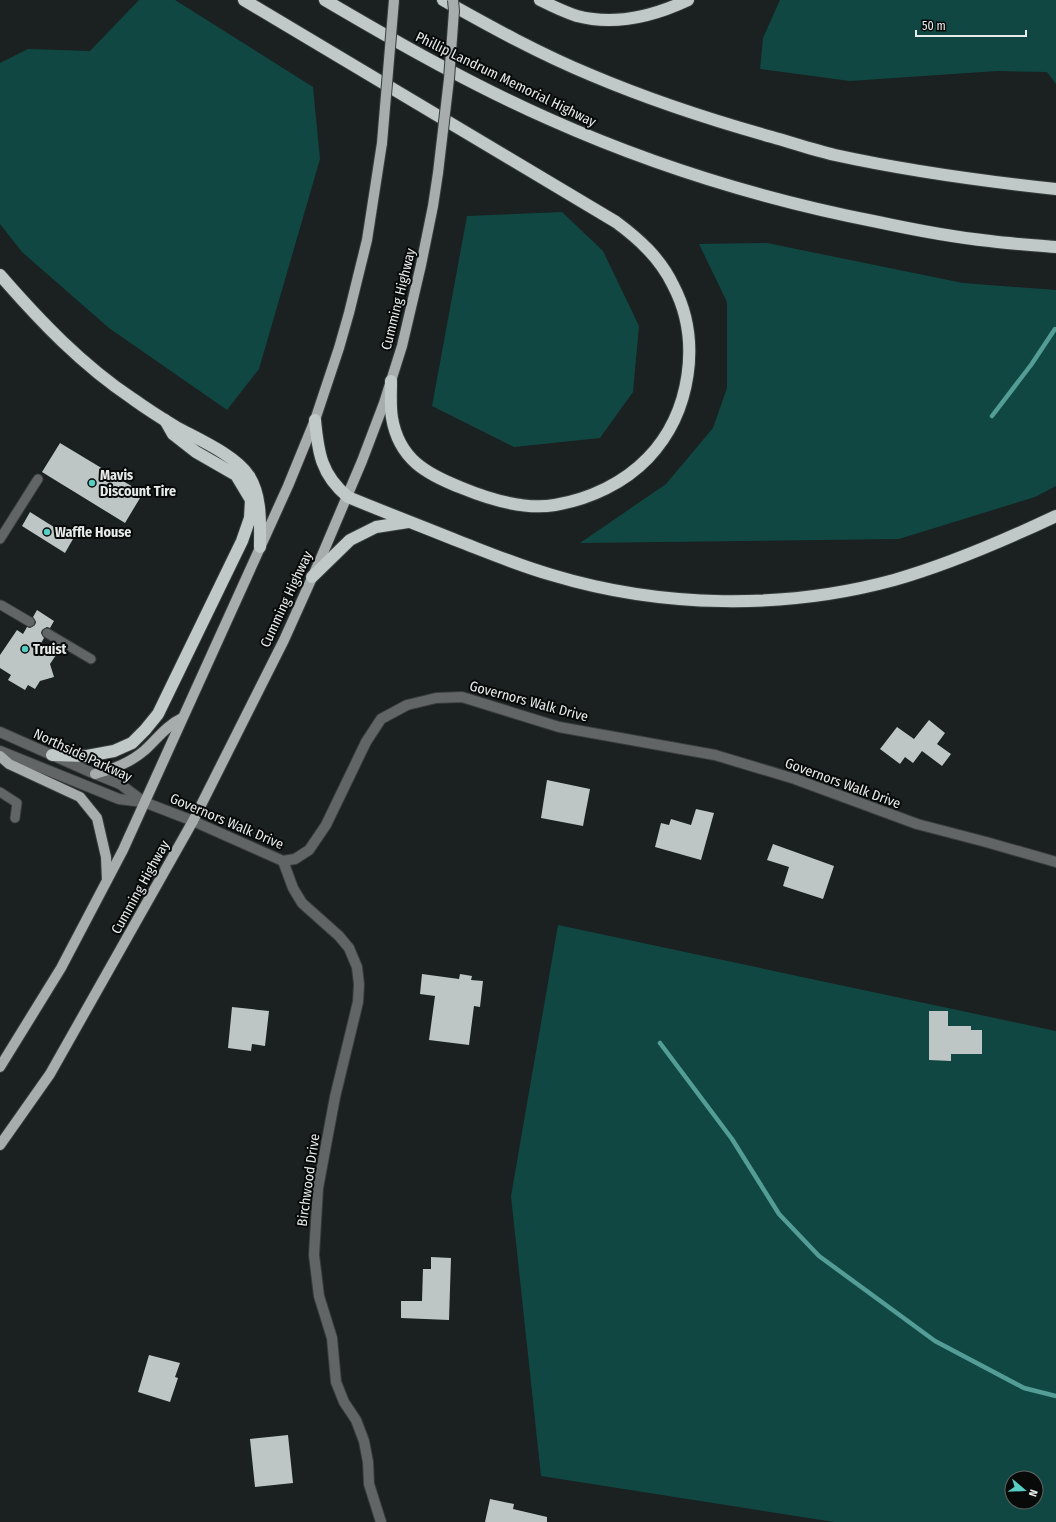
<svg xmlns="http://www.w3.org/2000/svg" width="1056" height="1522" font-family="'Fira Sans Condensed',sans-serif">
	<rect width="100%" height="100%" fill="#1a2120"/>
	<g fill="#104743" fill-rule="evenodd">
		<polygon points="139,0 175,0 313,87 320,159 259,369 227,410 109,328 22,252 0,224 0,63 28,49 90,51"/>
		<polygon points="780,0 1056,0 1056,84 1047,72 997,71 850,81 760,69 763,38"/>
		<polygon points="562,212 603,251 639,326 633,392 600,438 514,447 432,406 467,216"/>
		<polygon points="767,243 963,283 1056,290 1056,486 1035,497 899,539 580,543 666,484 713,428 727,388 727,302 699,244"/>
		<path d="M558,925L1056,1031V1522H834L541,1476L511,1196ZM1012,1478H1036V1502H1012Z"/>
	</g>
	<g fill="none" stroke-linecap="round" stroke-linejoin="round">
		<g stroke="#549d97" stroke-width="4.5">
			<polyline points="992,416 1031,365 1055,329"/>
			<polyline points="660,1043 732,1139 779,1214 819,1256 935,1341 1024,1388 1056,1396"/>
		</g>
	</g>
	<g fill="#bdc6c5">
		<polygon points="60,443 143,493 125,523 42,472"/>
		<polygon points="30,512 73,539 65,553 22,526"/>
		<polygon points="37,610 54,621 50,628 47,627 42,630 41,633 44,638 40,645 56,655 50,664 54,677 40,681 35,689 28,685 25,690 8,680 11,675 0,668 0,655 17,630 23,634 27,627 30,628 35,625 36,622 33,617"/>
		<polygon points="929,720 945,733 937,744 951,754 942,766 922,751 913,763 905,757 900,764 880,749 897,727 914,739"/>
		<polygon points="547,780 590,789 583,826 541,818"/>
		<polygon points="696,809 714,813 701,860 655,847 661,823 669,825 671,819 691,825"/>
		<polygon points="773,844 834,866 823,899 783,886 789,867 767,860"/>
		<polygon points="422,974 459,979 460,974 472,976 471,980 483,981 480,1007 474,1006 469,1045 429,1040 435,996 420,994"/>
		<polygon points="232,1007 269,1011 265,1046 252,1044 251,1051 228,1048"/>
		<polygon points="929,1011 948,1011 948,1026 971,1026 971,1030 982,1030 982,1054 951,1054 951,1061 929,1060"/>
		<polygon points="431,1257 451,1258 449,1320 401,1318 401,1301 422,1301 423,1269 431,1269"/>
		<polygon points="149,1355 180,1363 175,1377 178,1378 170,1402 138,1392"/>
		<polygon points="288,1435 293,1483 255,1487 250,1439"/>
		<polygon points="490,1499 514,1504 513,1509 547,1517 547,1522 485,1522"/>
	</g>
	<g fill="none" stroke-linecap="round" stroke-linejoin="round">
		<g stroke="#373d3c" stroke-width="11">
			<g id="service">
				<polyline points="0,539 38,479"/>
				<polyline points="1,605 30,622"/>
				<polyline points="47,633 91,659"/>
				<polyline points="0,792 17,803 15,818"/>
			</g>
		</g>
		<g stroke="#373d3c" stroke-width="12">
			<g id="minor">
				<polyline points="0,732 88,771 120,784 144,802 193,821 283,861 295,859 309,850 326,825 366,742 381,719 407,705 436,698 462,697 559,727 715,755 795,779 917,824 986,842 1056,862"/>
				<polyline points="0,751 119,799 143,802"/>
				<polyline points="283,861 293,888 302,903 339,936 349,948 357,967 359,984 358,1002 335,1097 318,1188 314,1255 319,1296 332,1338 336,1382 344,1402 356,1420 364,1441 368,1462 369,1484 381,1522"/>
			</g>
		</g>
		<g stroke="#373d3c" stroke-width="12">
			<g id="primary">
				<polyline points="0,756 9,764 80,797 97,818 106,857 107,880"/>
				<path d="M95,774C113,769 130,763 145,750C157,739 167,725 182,718"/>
				<polyline points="0,1067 61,968 123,850 288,486 315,420 339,348 349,313 367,240 382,143"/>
				<polyline points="0,1145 50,1074 193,821 284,640 320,560 362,461 384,403 402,346 421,265 433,206 438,173"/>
			</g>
		</g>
		<g stroke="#373d3c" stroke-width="14">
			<g id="motorway">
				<path d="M244,0L616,222C639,239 660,258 673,285C702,340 691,413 648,458C624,483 590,499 555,505C524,510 491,500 462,488C426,474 399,459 392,418C390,406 391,393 391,381"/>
				<path d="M325,0C398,43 472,85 549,119C654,166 765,200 878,222C915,230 952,237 990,241C1012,244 1034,245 1056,247"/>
				<path d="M443,0C491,27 540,54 591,75C650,100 711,120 772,137C793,143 814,150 835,155C908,171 981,181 1056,189"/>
				<path d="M540,0C552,6 564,12 577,16C615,26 654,16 688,0"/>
				<path d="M0,275C40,321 82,365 133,399C147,409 161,418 176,427C198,439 235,455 249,476C262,497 260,524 260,547"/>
				<path d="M315,420C318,452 321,475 348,497C384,512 421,526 458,541C489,553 520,566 552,575C661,608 784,610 894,580C950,564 1003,541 1056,516"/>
				<polyline points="312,577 350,540 376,527 408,522"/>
				<polyline points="52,755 87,756 114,751 132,743 145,730 158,714 242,541 250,518 251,500 236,475 196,452 173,434 165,420"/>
			</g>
		</g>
		<use href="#service" stroke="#626565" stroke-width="9"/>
		<use href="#minor" stroke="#626565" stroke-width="10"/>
		<use href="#primary" stroke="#a6adac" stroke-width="10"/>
		<use href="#motorway" stroke="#c1c9c8" stroke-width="12"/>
		<g stroke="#373d3c" stroke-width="12" stroke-linecap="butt">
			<g id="primary-bridge">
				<polyline points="382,143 394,0"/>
				<polyline points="438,173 449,79 454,11 453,0"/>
			</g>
		</g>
		<use href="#primary-bridge" stroke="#a6adac" stroke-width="10"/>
	</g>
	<g fill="#56cec3" stroke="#070a09" stroke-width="1.5">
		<circle cx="92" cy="483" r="4"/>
		<circle cx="47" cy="532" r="4"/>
		<circle cx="25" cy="649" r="4"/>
	</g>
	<g text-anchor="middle" stroke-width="4" stroke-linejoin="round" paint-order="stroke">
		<g font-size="14" fill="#e7ebea" stroke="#070a09">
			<text transform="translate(506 79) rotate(26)" y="5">Phillip Landrum Memorial Highway</text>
			<text transform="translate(398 299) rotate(-76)" y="5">Cumming Highway</text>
			<text transform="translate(286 599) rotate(-65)" y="5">Cumming Highway</text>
			<text transform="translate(529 701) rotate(15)" y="5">Governors Walk Drive</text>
			<text transform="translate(83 755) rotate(25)" y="5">Northside Parkway</text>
			<text transform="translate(843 783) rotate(20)" y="5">Governors Walk Drive</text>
			<text transform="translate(227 821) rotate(23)" y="5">Governors Walk Drive</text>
			<text transform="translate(140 887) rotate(-61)" y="5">Cumming Highway</text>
			<text transform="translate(308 1180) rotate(-82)" y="5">Birchwood Drive</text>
		</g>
		<g font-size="14" font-weight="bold" fill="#e7ebea" stroke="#070a09" text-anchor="start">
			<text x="100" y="480">Mavis<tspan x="100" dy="16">Discount Tire</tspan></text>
			<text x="55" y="537">Waffle House</text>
			<text x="33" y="654">Truist</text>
		</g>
	</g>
	<g transform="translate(1024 1490) rotate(109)"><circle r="19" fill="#070a09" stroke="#616463"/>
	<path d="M0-3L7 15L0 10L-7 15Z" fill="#56cec3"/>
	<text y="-6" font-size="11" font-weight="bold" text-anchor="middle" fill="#e7ebea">N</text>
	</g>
	<path d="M916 30v6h110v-6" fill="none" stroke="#e7ebea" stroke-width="2"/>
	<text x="922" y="30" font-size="12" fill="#e7ebea" stroke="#070a09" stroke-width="3" paint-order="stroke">50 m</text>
</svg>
